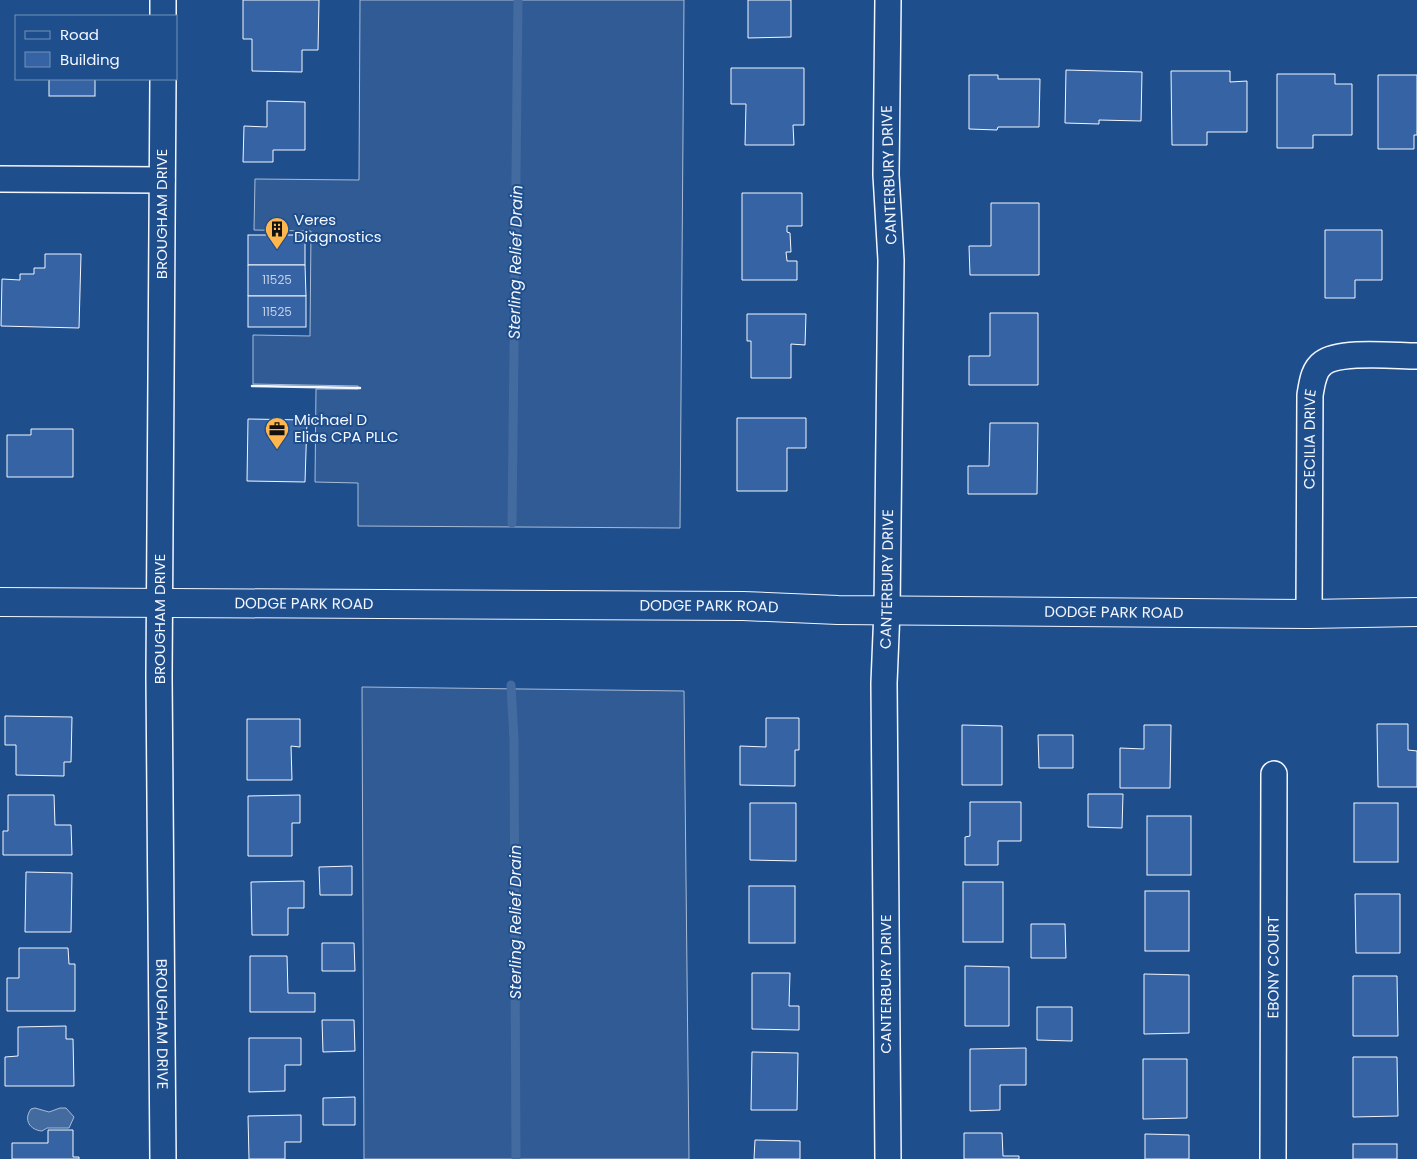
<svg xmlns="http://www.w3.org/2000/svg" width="1417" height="1159" font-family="Poppins,sans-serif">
	<rect width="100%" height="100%" fill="#1f4e8c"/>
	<g fill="#305b95" stroke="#a8bbd7">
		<polygon points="360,0 684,0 680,528 358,526 358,483 315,482 316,389 358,389 358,386 253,384 253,335 310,336 311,231 254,230 255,179 359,180"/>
		<polygon points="362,687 684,691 689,1159 364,1159"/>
	</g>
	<path fill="#446ba0" stroke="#a8bbd7" d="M35,1108L49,1112L60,1108H66L74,1117L69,1128H47L42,1131C30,1130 23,1120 31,1109Z"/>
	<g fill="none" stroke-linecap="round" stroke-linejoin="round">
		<g stroke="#446ba0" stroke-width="9">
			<polyline points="512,523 518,0"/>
			<polyline points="511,685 514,740 516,1159"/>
		</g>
	</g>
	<g fill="#3563a3" stroke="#f2f6ff">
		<polygon points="243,0 319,0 318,50 302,50 302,72 252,71 252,39 243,39"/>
		<polygon points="748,0 791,0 791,37 748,38"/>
		<polygon points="731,68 804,68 804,125 793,125 794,145 745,145 746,104 731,104"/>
		<polygon points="1066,70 1142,72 1141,121 1099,120 1099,124 1065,123"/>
		<polygon points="1171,71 1230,71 1230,82 1247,81 1247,132 1207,132 1207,145 1172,145"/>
		<polygon points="1277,74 1335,74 1335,84 1352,84 1352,135 1313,135 1313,148 1277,148"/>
		<polygon points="969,75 998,75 998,79 1040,79 1039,127 998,127 997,130 969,129"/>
		<polygon points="1378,75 1417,75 1417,135 1414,135 1414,149 1378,149"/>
		<rect x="49" y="79" width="46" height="17"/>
		<polygon points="267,101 305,102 305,150 273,150 273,162 243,162 244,126 267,127"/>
		<polygon points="742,193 802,193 802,226 787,226 787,232 790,233 791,252 786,252 787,261 797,261 797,280 742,280"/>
		<polygon points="991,203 1039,203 1039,275 970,275 969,246 991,246"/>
		<polygon points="1325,230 1382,230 1382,280 1355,280 1355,298 1325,298"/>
		<rect x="248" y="235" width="57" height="30"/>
		<polygon points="45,254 81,254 79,328 1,326 2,279 20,280 20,274 34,274 34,268 45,268"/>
		<polygon points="248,265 305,265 306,296 248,296"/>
		<rect x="248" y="296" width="58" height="31"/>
		<polygon points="990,313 1038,313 1038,385 969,385 969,356 990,356"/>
		<polygon points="747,314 806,314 805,345 791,344 791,378 751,378 751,341 747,341"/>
		<polygon points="737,418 806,418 806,448 787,448 787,491 737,491"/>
		<polygon points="248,419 307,420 305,482 247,481"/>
		<polygon points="990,423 1038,423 1037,494 968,494 968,466 989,466"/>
		<polygon points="31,429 73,429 73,477 7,477 7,435 31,435"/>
		<polygon points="5,716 72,717 71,762 64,762 64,776 16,775 16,745 5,745"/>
		<polygon points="766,718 799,718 799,750 795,750 795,786 740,785 740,746 766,747"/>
		<polygon points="247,719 300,719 300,747 291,746 292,780 247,780"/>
		<polygon points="1377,724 1408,724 1408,750 1417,751 1417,787 1378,787"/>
		<polygon points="962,725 1002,726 1002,785 962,785"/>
		<polygon points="1144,725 1171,725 1170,788 1120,788 1120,748 1144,749"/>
		<polygon points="1038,735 1073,735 1073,768 1039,768"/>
		<polygon points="1088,794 1123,794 1122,828 1088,827"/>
		<polygon points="8,795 54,795 55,825 71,825 72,855 3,855 3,831 8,831"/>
		<polygon points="300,795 300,823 292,823 292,856 248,856 248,796"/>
		<polygon points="970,802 1021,802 1021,841 998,841 998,865 965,865 965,837 970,836"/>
		<polygon points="750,803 796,803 796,861 750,860"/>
		<rect x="1354" y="803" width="44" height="59"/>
		<rect x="1147" y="816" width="44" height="59"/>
		<polygon points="352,866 352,895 320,895 319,867"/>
		<polygon points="26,872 72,873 71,932 25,932"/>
		<polygon points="304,881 304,908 288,908 288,935 252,935 251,882"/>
		<rect x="963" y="882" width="40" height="60"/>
		<rect x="749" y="886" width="46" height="57"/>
		<rect x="1145" y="891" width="44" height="60"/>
		<polygon points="1355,894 1400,894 1400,953 1356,953"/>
		<polygon points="1031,924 1065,924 1066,958 1031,958"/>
		<polygon points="322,943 354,943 355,971 322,971"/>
		<polygon points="19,948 68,948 69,964 75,964 75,1011 7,1011 7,978 19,978"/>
		<polygon points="250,956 287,956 288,993 315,993 315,1012 250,1012"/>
		<polygon points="965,966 1009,967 1009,1026 965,1026"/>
		<polygon points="752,973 790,973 789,1006 799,1006 799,1030 752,1029"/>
		<polygon points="1144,974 1189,975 1189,1033 1144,1034"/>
		<polygon points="1353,976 1397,976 1398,1036 1353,1036"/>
		<polygon points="1037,1007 1072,1007 1072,1041 1037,1040"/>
		<polygon points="322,1020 354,1020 355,1051 323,1052"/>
		<polygon points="66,1026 66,1039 73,1039 74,1086 5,1086 5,1057 18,1056 18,1027"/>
		<polygon points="249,1038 301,1038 301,1065 285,1065 285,1091 249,1092"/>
		<polygon points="1026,1048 1026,1085 1000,1085 1000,1110 970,1111 970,1049"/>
		<polygon points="752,1052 798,1053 797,1110 751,1110"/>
		<polygon points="1353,1057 1397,1057 1398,1116 1353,1117"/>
		<polygon points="1143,1059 1187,1059 1187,1118 1143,1119"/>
		<polygon points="355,1097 355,1125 323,1125 323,1098"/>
		<polygon points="301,1115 301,1142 285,1142 285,1159 249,1159 248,1116"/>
		<polygon points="48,1130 73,1130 73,1157 79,1157 79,1159 12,1159 12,1143 48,1143"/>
		<polygon points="964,1133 1002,1133 1003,1156 1019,1156 1019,1159 964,1159"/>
		<polygon points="1145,1134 1189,1135 1189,1159 1145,1159"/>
		<polygon points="755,1140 800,1141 800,1159 754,1159"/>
		<rect x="1353" y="1144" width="44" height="15"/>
	</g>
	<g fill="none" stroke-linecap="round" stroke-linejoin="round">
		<g stroke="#f2f6ff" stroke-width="28">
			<g id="minor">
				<polyline points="163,16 163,0"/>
				<path id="s1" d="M163,79L159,677L163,1159"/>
				<polyline points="0,179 162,180"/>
				<path id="s2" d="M1309,614L1310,395C1312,384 1313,370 1323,363C1340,350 1395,356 1417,356"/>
				<path id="s3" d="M888,1159L884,683L887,610L891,260L886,175L888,0"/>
				<path id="s4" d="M1273,1159L1274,774"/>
			</g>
		</g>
		<g stroke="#f2f6ff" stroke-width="30">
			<g id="tertiary">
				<path id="s5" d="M0,602L743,606L838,610L1309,614L1417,612"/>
			</g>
		</g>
		<use href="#minor" stroke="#1f4e8c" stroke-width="25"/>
		<use href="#tertiary" stroke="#1f4e8c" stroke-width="28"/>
		<polyline stroke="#f2f6ff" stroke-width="2.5" points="252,386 360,388"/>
	</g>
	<defs>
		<g id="building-pin" transform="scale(1.25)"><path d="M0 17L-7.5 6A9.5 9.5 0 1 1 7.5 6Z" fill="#ffb74d" stroke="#1f4e8c"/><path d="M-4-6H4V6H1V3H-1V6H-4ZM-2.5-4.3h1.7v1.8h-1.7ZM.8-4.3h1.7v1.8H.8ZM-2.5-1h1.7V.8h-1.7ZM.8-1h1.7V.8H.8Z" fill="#111"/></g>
		<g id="office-pin" transform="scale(1.25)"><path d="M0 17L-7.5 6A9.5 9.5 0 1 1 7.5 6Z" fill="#ffb74d" stroke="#1f4e8c"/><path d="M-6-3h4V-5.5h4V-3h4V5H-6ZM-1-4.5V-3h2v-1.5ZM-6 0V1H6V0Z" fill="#111"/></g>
	</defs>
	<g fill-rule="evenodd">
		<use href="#building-pin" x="277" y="229"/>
		<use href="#office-pin" x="277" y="429"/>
	</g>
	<g text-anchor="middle" stroke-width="4" stroke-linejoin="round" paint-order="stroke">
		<g font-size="12" fill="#c3d1e8">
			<text x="277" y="284">11525</text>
			<text x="277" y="316">11525</text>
		</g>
		<g font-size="15" fill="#f2f6ff" stroke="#1f4e8c">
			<text transform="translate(889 175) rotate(-92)" y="5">CANTERBURY DRIVE</text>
			<text transform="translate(162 214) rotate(-90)" y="5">BROUGHAM DRIVE</text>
			<text dy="5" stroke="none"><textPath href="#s2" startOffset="175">CECILIA DRIVE</textPath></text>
			<text dy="5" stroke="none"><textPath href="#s3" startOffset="580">CANTERBURY DRIVE</textPath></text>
			<text dy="5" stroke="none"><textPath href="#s5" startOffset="304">DODGE PARK ROAD</textPath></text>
			<text dy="5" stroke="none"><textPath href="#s5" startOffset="709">DODGE PARK ROAD</textPath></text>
			<text dy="5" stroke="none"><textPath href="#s5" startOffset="1114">DODGE PARK ROAD</textPath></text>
			<text transform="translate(160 619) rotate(-90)" y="5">BROUGHAM DRIVE</text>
			<text dy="5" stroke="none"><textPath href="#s4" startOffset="192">EBONY COURT</textPath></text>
			<text transform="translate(886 984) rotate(-90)" y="5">CANTERBURY DRIVE</text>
			<text dy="5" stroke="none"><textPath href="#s1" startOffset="945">BROUGHAM DRIVE</textPath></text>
		</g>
		<g font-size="15" fill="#f2f6ff" stroke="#1f4e8c" text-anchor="start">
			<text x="294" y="225">Veres<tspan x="294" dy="17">Diagnostics</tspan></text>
			<text x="294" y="425">Michael D<tspan x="294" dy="17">Elias CPA PLLC</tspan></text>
		</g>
		<g font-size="16" font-style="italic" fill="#f2f6ff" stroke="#1f4e8c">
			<text transform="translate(515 262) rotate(-89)" y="6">Sterling Relief Drain</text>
			<text transform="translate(515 922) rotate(-90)" y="6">Sterling Relief Drain</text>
		</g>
	</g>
	<rect x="15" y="15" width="162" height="65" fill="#1f4e8c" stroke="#7391ba"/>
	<rect x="25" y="31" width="25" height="8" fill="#1f4e8c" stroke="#7391ba"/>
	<text x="60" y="40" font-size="15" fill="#f2f6ff">Road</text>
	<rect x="25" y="52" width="25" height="15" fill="#3563a3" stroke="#7391ba"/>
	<text x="60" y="65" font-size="15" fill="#f2f6ff">Building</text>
</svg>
